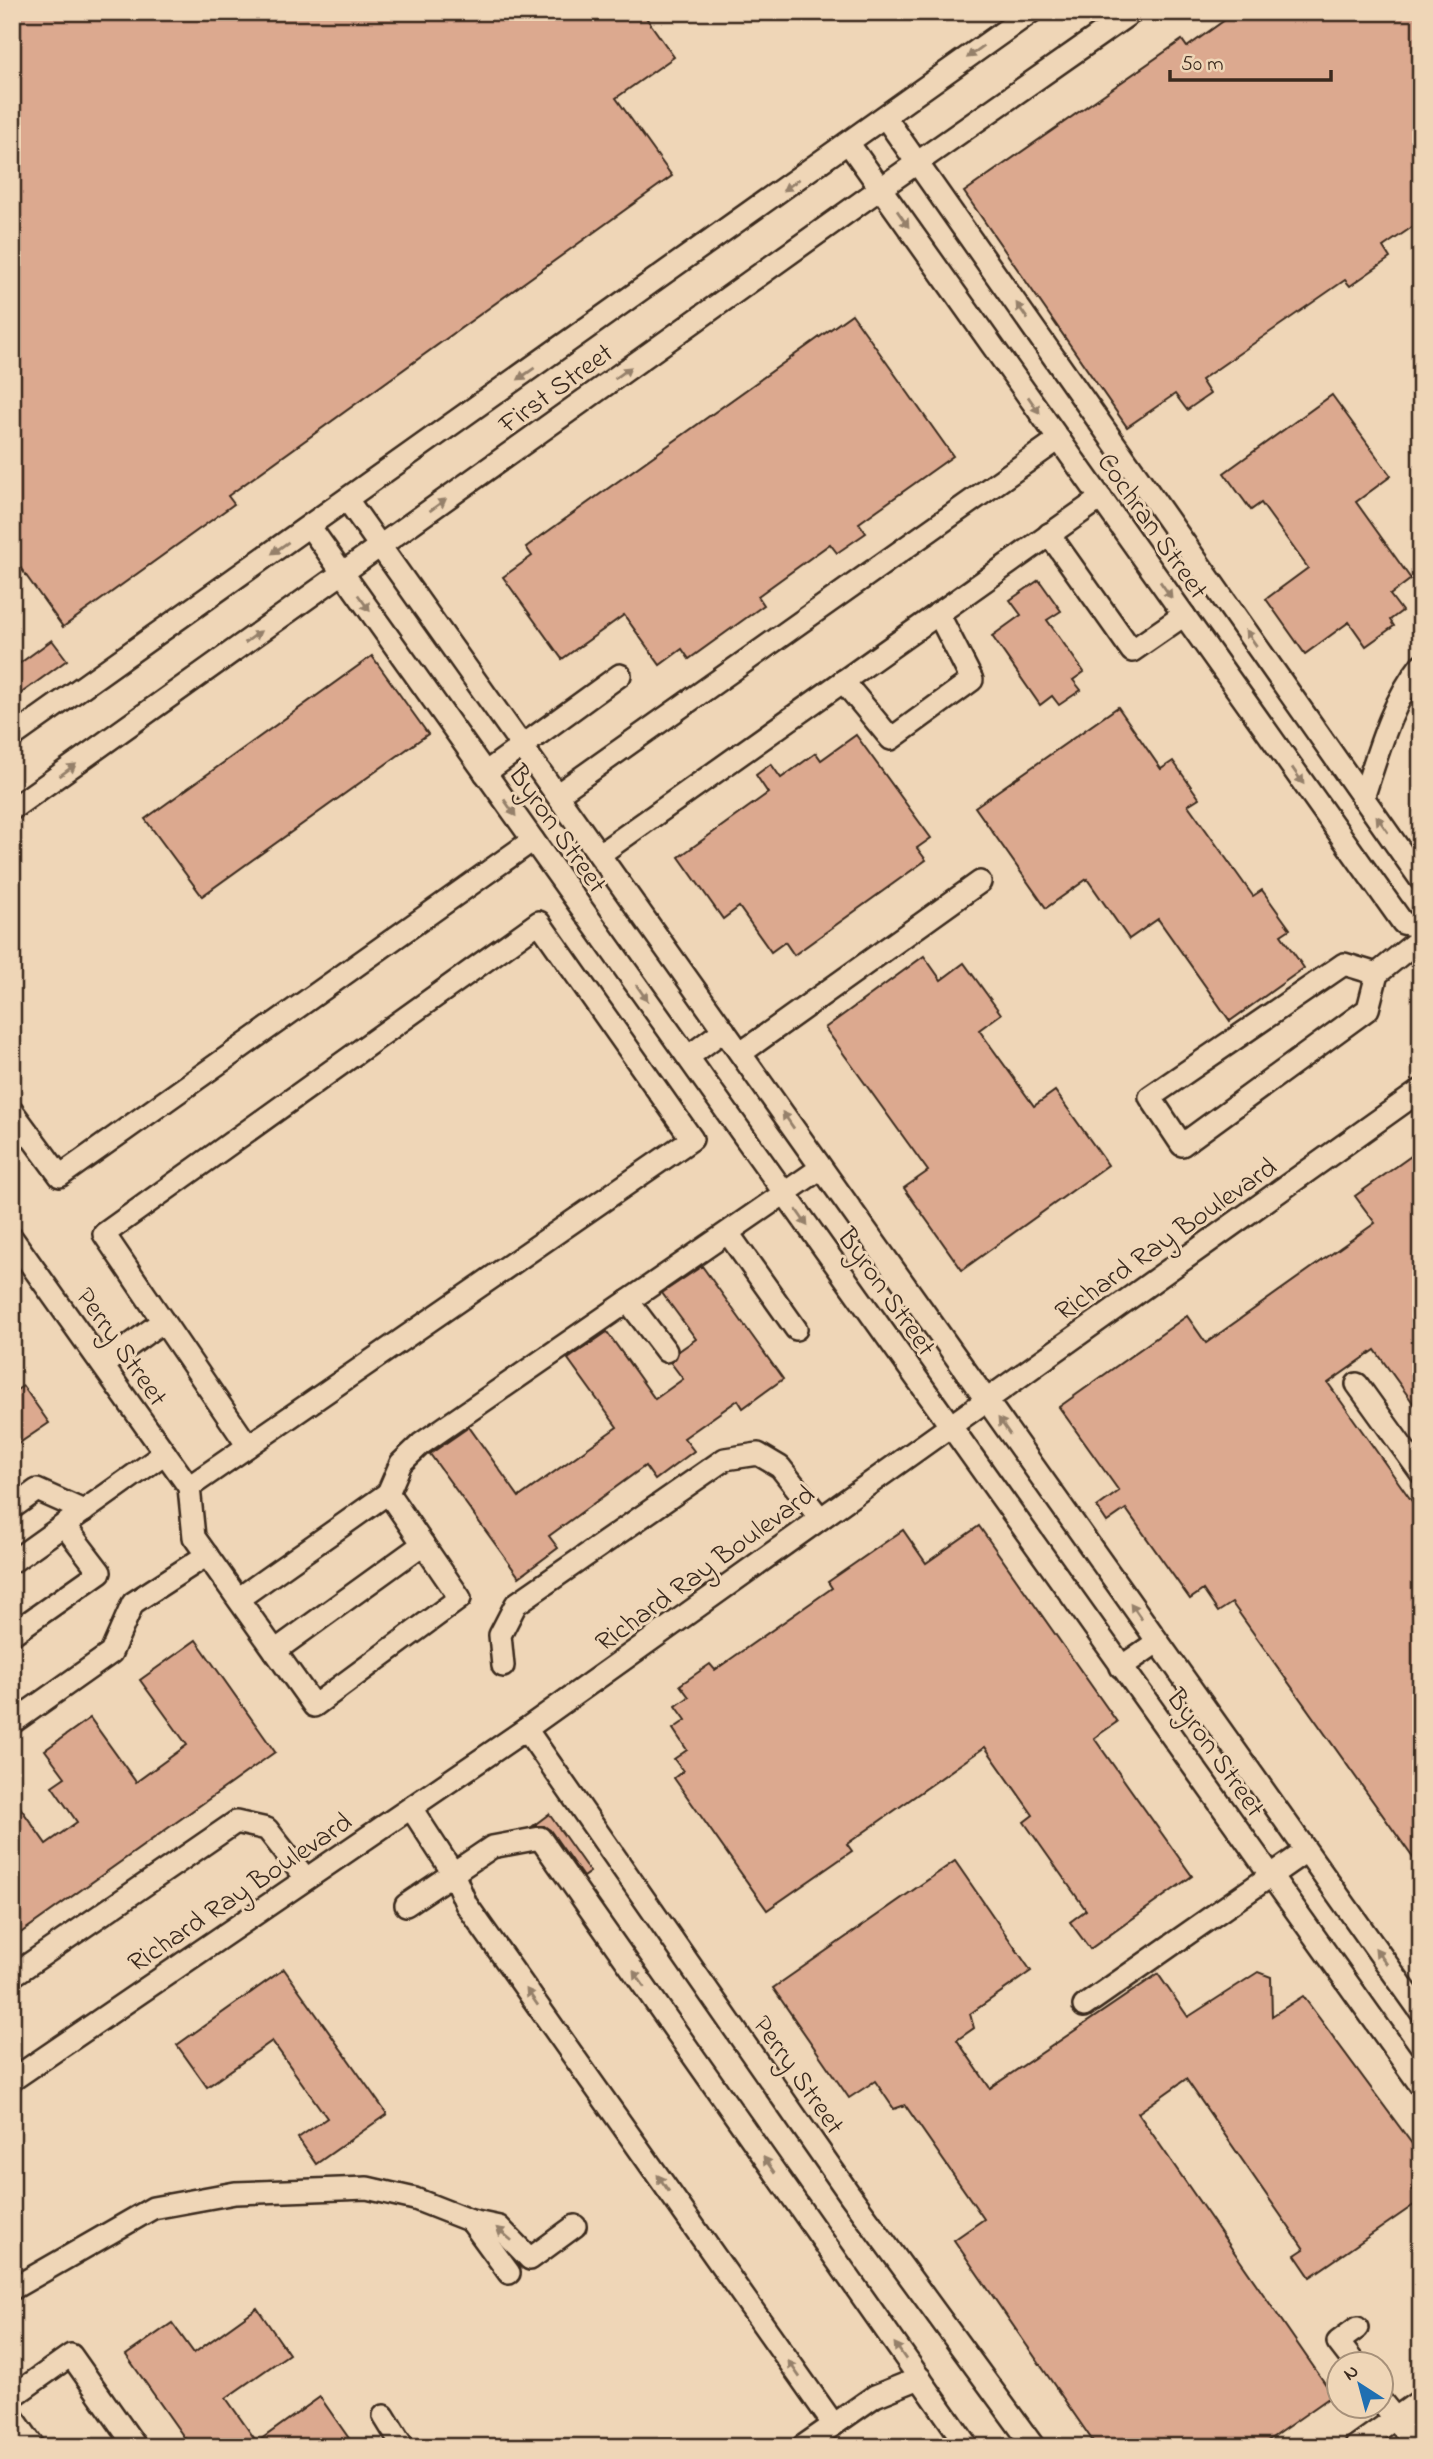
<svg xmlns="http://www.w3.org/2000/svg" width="1433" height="2459" font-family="'Indie Flower',sans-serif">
	<rect width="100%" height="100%" fill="#efd6b7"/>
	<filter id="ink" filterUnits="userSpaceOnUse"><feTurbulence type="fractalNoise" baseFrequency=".0143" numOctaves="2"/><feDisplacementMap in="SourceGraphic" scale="14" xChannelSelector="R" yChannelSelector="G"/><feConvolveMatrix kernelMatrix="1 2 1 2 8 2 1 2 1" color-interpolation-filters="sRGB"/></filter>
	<g filter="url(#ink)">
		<g fill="#dca98f" stroke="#3b2a1e" stroke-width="2">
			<polygon points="12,12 642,12 674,57 616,98 672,176 228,496 234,504 63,627 12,556"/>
			<polygon points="1236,12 1421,12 1421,221 1383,247 1390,258 1350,286 1345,280 1201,380 1210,394 1187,410 1175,394 1127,427 964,192 1182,40 1187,47"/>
			<polygon points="852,314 953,456 859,523 866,533 837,553 830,544 758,596 764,605 689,659 682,649 660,665 624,615 562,659 503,577 532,556 526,547"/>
			<polygon points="1332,395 1391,476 1356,502 1411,579 1390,595 1402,611 1390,620 1394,626 1366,646 1349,622 1305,654 1266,599 1308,568 1261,503 1251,510 1224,473"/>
			<polygon points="1039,580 1061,611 1047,620 1084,672 1073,680 1081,690 1059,705 1052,696 1040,705 992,636 1021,615 1010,600"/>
			<polygon points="52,640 67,660 20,694 12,683 12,669"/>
			<polygon points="372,656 428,734 202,896 145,819"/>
			<polygon points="1118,707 1161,769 1173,761 1199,798 1188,805 1253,896 1262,890 1290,929 1281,935 1304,968 1230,1021 1158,919 1129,939 1087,879 1046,908 975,807"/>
			<polygon points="856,735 931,838 917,848 926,860 794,955 785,942 771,952 739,907 723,919 679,857 768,793 756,775 771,764 781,778 816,753 821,760"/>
			<polygon points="924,956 941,980 964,963 1001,1014 979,1030 1034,1106 1055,1091 1108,1165 962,1270 904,1188 928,1171 825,1028"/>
			<polygon points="1421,1149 1421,1414 1375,1350 1328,1383 1421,1514 1421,1869 1232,1603 1218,1612 1203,1590 1190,1599 1126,1509 1107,1522 1097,1507 1119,1491 1059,1407 1187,1316 1206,1343 1375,1223 1355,1196"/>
			<polygon points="702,1266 783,1379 743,1408 738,1400 684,1438 694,1451 655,1480 645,1466 549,1536 558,1548 519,1577 430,1454 469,1427 519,1497 617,1427 568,1359 607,1332 655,1399 683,1379 671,1363 679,1351 696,1339 662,1293"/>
			<polygon points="23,1386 49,1423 12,1448 12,1393"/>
			<polygon points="979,1526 1117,1722 1094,1738 1192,1876 1090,1949 1070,1922 1086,1910 1024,1822 1033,1815 985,1747 847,1844 852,1851 767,1910 674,1778 683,1771 674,1759 687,1750 673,1729 686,1720 676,1706 689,1697 680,1685 710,1664 715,1670 832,1588 828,1582 903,1530 926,1563"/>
			<polygon points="196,1640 275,1752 12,1939 12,1796 46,1844 77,1822 52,1786 65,1777 45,1750 90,1718 136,1782 187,1745 140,1680"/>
			<polygon points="549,1814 590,1872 583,1877 550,1830 544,1826 533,1826"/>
			<polygon points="955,1861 1031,1971 970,2014 974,2028 957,2040 990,2088 1158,1974 1188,2017 1258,1972 1271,1977 1272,2016 1303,1996 1421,2156 1413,2190 1421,2191 1421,2200 1310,2277 1295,2255 1304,2249 1186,2079 1138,2113 1333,2395 1259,2447 1097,2447 954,2240 984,2219 905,2105 894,2109 875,2081 849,2098 773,1988"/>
			<polygon points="284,1969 387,2114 316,2164 298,2138 327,2118 272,2041 207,2087 177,2045"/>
			<polygon points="257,2308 289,2354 226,2398 257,2442 320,2397 355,2447 191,2447 126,2355 172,2323 194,2353"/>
		</g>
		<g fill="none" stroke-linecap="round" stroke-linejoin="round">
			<g stroke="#3b2a1e" stroke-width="26">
				<g id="minor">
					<polyline points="885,117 1421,880"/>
					<polyline points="849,144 1403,923 1421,927"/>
					<polyline points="348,501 1421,2012"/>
					<polyline points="310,527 1421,2086"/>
					<polyline points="1049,534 1132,651 1184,615"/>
					<polyline points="843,681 891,739 972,680 938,613"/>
					<polyline points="12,737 1031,12"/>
					<polyline points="485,773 620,675"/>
					<polyline points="558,794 1059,439"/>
					<path d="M1363,798C1378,753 1391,703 1421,665"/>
					<polyline points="12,809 881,188 1132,12"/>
					<polyline points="600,854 1101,498"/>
					<polyline points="1377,974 1344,964 1150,1097 1182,1145 1368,1009 1377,974 1421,938"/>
					<polyline points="741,1053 980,882"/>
					<polyline points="688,1057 724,1030"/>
					<polyline points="12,1111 60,1176 533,840"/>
					<polyline points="728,1233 796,1329"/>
					<polyline points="12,1238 189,1487 194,1537 314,1706 460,1598 388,1493 238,1599"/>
					<polyline points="628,1301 666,1351"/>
					<polyline points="163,1321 248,1446"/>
					<polyline points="103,1365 163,1321 104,1234 539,922 692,1139 189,1487"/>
					<polyline points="1357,1384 1421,1473"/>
					<polyline points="388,1493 401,1463 421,1444 821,1168"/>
					<polyline points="12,1508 37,1490 84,1511"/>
					<polyline points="12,1562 165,1453"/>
					<polyline points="12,1634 100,1572 64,1525"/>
					<polyline points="275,1651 423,1544"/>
					<polyline points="503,1666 500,1635 516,1604 725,1459 758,1454 780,1467 820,1518"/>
					<polyline points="1121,1667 1157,1642"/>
					<polyline points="12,1723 111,1653 133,1603 207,1555"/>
					<polyline points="526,1729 850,2195 1034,2447"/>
					<polyline points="411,1808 453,1873 466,1904 834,2425"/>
					<polyline points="406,1905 492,1847 540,1838 968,2447"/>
					<polyline points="12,1976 236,1822 267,1829 306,1879"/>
					<polyline points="1084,2006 1306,1851"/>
					<polyline points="12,2080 526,1729 1421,1090"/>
					<polyline points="471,2221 509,2273"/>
					<polyline points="12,2289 153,2208 235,2193 367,2188 415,2199 471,2221 499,2227 530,2259 575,2226"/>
					<polyline points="1355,2364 1338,2342 1357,2328"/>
					<polyline points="12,2397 71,2355 136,2447"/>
					<polyline points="1380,2400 1417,2445 1421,2442"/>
					<polyline points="12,2416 34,2447"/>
					<polyline points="384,2416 403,2447"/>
					<polyline points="802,2447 875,2396 920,2378"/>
					<polyline points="1355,2447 1421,2400"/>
				</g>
			</g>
			<use href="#minor" stroke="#efd6b7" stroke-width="21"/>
		</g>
		<defs><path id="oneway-solid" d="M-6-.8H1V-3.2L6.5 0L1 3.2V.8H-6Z" transform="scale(1.75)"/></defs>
		<g fill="#95806a">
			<use href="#oneway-solid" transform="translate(975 52) rotate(144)"/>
			<use href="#oneway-solid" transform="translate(791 185) rotate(145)"/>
			<use href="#oneway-solid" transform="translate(903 219) rotate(55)"/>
			<use href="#oneway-solid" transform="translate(1022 311) rotate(-125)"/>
			<use href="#oneway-solid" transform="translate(623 373) rotate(-36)"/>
			<use href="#oneway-solid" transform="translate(526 374) rotate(145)"/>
			<use href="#oneway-solid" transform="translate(1034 405) rotate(55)"/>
			<use href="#oneway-solid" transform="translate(438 505) rotate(-36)"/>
			<use href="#oneway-solid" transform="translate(280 548) rotate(145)"/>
			<use href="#oneway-solid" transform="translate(1166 590) rotate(55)"/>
			<use href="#oneway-solid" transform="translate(364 603) rotate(54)"/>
			<use href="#oneway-solid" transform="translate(253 637) rotate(-36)"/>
			<use href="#oneway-solid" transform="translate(1251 638) rotate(-125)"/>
			<use href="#oneway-solid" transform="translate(68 770) rotate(-36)"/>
			<use href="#oneway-solid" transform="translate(1298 776) rotate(55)"/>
			<use href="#oneway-solid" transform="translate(510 808) rotate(55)"/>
			<use href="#oneway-solid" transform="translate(1382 824) rotate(-125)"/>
			<use href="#oneway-solid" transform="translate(642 993) rotate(55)"/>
			<use href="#oneway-solid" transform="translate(788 1120) rotate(-125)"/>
			<use href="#oneway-solid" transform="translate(802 1218) rotate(55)"/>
			<use href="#oneway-solid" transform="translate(1004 1426) rotate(-125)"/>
			<use href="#oneway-solid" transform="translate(1136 1611) rotate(-125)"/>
			<use href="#oneway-solid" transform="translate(1381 1956) rotate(-126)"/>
			<use href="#oneway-solid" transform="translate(639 1979) rotate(-125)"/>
			<use href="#oneway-solid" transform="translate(532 1997) rotate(-125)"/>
			<use href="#oneway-solid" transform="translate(769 2165) rotate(-125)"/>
			<use href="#oneway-solid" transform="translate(663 2183) rotate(-125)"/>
			<use href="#oneway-solid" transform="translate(504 2234) rotate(-140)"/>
			<use href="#oneway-solid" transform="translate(900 2351) rotate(-125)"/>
			<use href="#oneway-solid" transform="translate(794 2369) rotate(-125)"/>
		</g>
	</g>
	<g text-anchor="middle" stroke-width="6" stroke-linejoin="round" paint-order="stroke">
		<g font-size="28" fill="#3b2a1e" stroke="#efd6b7">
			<text transform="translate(555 387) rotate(-36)" y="10">First Street</text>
			<text transform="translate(1154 525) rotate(55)" y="10">Cochran Street</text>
			<text transform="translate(559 828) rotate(55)" y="10">Byron Street</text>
			<text transform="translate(1165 1238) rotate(-35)" y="10">Richard Ray Boulevard</text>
			<text transform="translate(888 1291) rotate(55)" y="10">Byron Street</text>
			<text transform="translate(123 1346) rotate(55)" y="10">Perry Street</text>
			<text transform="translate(704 1567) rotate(-36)" y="10">Richard Ray Boulevard</text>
			<text transform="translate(1217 1752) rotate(55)" y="10">Byron Street</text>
			<text transform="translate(239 1891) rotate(-34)" y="10">Richard Ray Boulevard</text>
			<text transform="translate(800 2074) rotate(55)" y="10">Perry Street</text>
		</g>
	</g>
	<rect width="1433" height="2459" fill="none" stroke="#efd6b7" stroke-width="42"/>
	<rect x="21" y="21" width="1391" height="2417" fill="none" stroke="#3b2a1e" stroke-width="2.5" filter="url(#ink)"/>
	<g transform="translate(1360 2385) rotate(324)"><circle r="33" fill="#efd6b7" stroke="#a7917a" stroke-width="2"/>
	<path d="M0-5L12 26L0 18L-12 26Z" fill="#1f6fb2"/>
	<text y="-10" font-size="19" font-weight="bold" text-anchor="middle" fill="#3b2a1e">N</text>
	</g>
	<path d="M1170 70v10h161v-10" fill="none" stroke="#3b2a1e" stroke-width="3.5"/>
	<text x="1181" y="70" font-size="21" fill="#3b2a1e" stroke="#efd6b7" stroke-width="5" paint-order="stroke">50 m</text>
</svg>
